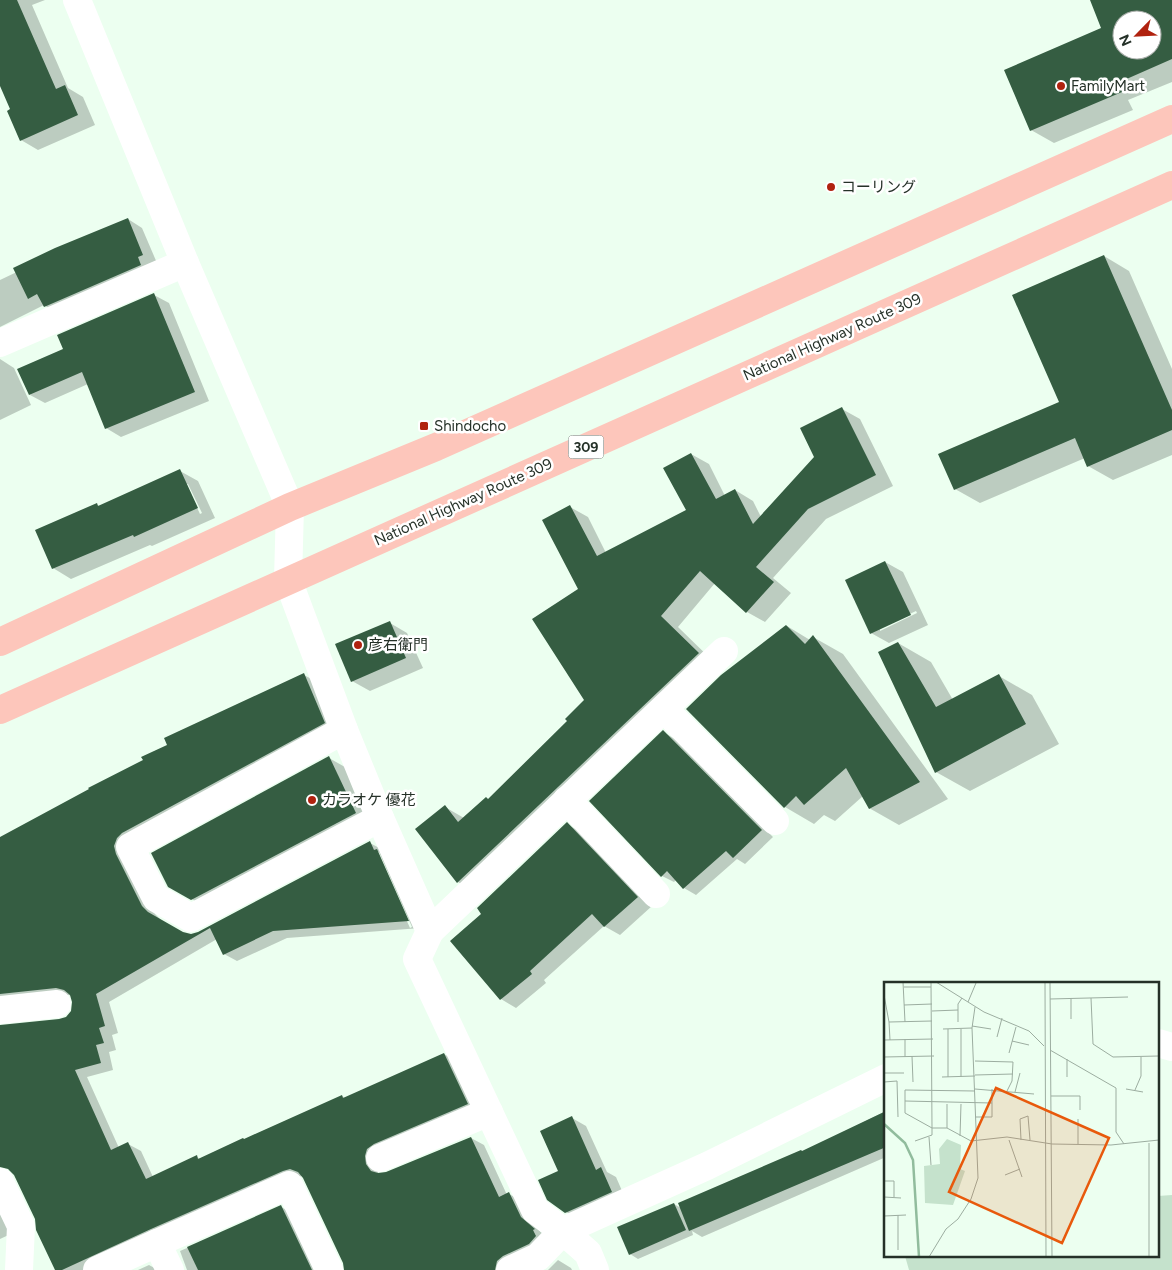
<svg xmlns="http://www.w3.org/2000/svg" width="1172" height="1270" font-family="Figtree,'Noto Sans JP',sans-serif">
	<rect width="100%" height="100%" fill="#ecfff0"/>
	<polygon fill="#c5e2cc" points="1172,1195 1172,1270 909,1270 905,1256 1158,1256 1158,1196"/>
	<g fill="#0003" fill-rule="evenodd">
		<polygon points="0,0 45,0 32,5 68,88 83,97 95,125 38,150 21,140 12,110 0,83"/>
		<path d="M1091,0H1172V82L1128,100L1133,110L1054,143L1031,130L1103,29ZM1122,20H1152V50H1122Z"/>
		<polygon points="128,219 142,228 157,263 59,315 44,305 0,327 0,280"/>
		<polygon points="1104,256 1129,271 1172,369 1172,455 1113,480 1088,466 1085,458 980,503 955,489 1061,403"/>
		<polygon points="154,295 169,303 209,401 121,437 106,428 88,384 45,403 30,395 65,349"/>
		<polygon points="0,359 14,368 31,405 0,420"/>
		<polygon points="842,409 860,419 893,486 826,519 773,578 791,593 765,622 747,612 715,583 678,627 716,664 476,893 458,882 417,829 445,807 464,818 489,800 569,721 586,700 580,590 570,507 588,517 606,553 687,511 691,454 709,464 725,496 735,490 753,501 761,517 815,457"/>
		<path d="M180,471L198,481L215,518L152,546L150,545L71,579L53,568L97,505L100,506ZM186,484H188L202,513L200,514Z"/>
		<path d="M885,562L903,572L928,625L889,643L871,633ZM916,611L917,613L880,631V628Z"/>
		<polygon points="390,623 407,633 423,668 370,691 352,681"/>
		<polygon points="787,626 810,640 813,637 843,654 948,799 899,825 869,808 863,796 835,821 824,815 814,824 785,807"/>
		<polygon points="898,643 931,662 953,700 999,676 1032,695 1059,744 970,791 936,772"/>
		<path d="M304,675L317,682L337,730L129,862L155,914L161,920L183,933L191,935L199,933L370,843L383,850L421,928L287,938L237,961L224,954L217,939L109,1002L118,1033L112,1035L116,1050L109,1052L113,1070L87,1077L119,1148L128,1144L141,1151L153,1177L197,1157L200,1159L342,1096L345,1098L444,1054L457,1062L480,1111L377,1163L378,1173L386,1174L471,1138L484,1145L507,1195L509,1194L522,1201L534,1226L551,1241L509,1270H346L344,1263L303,1176L296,1177L96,1270H57L36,1219L0,1095V1027L59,1021L67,1017L73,1010L74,1002L71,996L69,995L11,1001L0,1009V838ZM376,852H379L412,927L410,928Z"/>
		<polygon points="663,732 675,739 773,837 745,864 737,859 696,895 684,888 676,880 674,882 662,876"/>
		<polygon points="329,758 352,771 379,827 216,913 169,886"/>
		<polygon points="567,824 582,833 652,906 620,935 604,926 544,980 546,983 516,1008 501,999 452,941 483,914"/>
		<polygon points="886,1111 886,1157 702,1237 692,1231 693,1235 638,1259 630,1254 674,1204 681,1208 803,1152"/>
		<polygon points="572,1118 586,1126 607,1172 616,1177 626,1200 580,1220 566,1212 560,1171"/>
		<polygon points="0,1200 15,1232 0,1239"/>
		<polygon points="281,1207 294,1214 320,1270 187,1270 180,1251"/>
		<polygon points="558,1260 571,1268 572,1270 548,1270"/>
		<polygon points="149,1265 158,1270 138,1270"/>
	</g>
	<g fill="#355d42" fill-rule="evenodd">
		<polygon points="0,0 17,0 56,89 65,85 78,115 20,141 7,111 10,109 0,86"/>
		<path d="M1090,0H1172V59L1122,81V92L1030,131L1004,70L1101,28ZM1122,20H1152V50H1122Z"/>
		<polygon points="128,218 143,255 138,257 141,265 44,307 37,294 28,299 13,268 55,248"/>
		<polygon points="1104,255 1172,410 1172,430 1087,467 1075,438 954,490 938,454 1059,402 1012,295"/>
		<polygon points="154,293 195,392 105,429 82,372 29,395 17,369 63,349 57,335"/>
		<polygon points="842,407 876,475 808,509 756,567 774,582 746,613 700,571 661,616 699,653 457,883 415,829 445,805 458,822 486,797 488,799 567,721 565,719 584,700 532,619 578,589 542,520 570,505 597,556 686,510 663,468 691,453 716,499 735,489 753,524 814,457 800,428"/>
		<polygon points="180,469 198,508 134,537 133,535 52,569 35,530 97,503 98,506"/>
		<polygon points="885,561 911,615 870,634 845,580"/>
		<polygon points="390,621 406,658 351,682 335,644"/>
		<polygon points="786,625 805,644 813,635 920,782 869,809 846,768 804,805 796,796 784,808 686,709 721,675"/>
		<polygon points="898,642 936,707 999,674 1026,724 935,773 878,652"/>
		<polygon points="304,673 325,723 122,833 117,838 114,846 116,854 142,906 148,912 183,932 191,934 198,932 370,841 374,850 377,849 409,921 273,931 223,955 210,928 96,994 105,1026 99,1028 104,1043 96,1045 101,1063 75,1070 111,1150 128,1142 146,1179 197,1155 198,1159 243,1138 244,1139 342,1095 343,1098 444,1053 468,1104 374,1144 367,1149 365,1156 366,1164 371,1171 378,1173 386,1172 471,1137 499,1197 509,1192 521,1217 535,1229 533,1230 536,1236 529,1244 503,1256 497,1261 495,1270 344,1270 343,1263 303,1178 298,1172 290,1169 283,1171 151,1229 62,1270 55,1270 36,1230 35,1219 14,1175 8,1169 0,1167 0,1025 59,1019 66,1017 71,1011 72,1002 70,995 64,990 56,988 0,994 0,837 89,789 88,788 143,760 141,757 167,745 164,738"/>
		<polygon points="663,730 762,830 733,858 726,851 683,889 667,871 661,877 589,801"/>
		<polygon points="329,756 356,813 191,900 168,887 151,853"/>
		<polygon points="567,822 638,897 604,927 592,914 530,971 532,974 500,1000 450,941 481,914 477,908"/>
		<polygon points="886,1111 886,1147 689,1231 678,1203 801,1150 802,1151"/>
		<polygon points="572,1116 596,1170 601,1167 612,1192 565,1213 547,1200 538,1180 558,1171 540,1131"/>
		<polygon points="674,1203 686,1230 629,1255 617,1227"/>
		<polygon points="281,1205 312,1270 198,1270 187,1247"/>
	</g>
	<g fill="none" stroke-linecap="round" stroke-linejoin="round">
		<g stroke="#fff" stroke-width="28">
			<polyline points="77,0 185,263 290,507 288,580 344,730 380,818 430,931 417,959 535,1210 563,1231 588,1253 595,1270"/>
			<polyline points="0,343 185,263"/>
			<polyline points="664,709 775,821"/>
			<polyline points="344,730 130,847 156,898 191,918 380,818"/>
			<polyline points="567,800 656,894"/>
			<polyline points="430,931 724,651"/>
			<polyline points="0,1010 57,1004"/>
			<polyline points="1158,1043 1172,1047"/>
			<polyline points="380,1158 489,1112"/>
			<polyline points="0,1182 21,1226 19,1270"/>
			<polyline points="157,1243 289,1185 329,1270"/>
			<polyline points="97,1270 157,1243 170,1270"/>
			<polyline points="510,1270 538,1257 563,1231 707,1166 886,1078"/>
		</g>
		<g stroke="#fdc6bb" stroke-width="28">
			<polyline points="0,642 290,507 436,447 1172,119"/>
			<polyline points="0,710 1172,185"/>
		</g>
	</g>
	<g fill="#b0220f" stroke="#fff" stroke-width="2">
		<circle cx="1061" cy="86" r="5"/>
		<circle cx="831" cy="187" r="5"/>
		<rect x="419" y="421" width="10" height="10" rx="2.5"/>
		<circle cx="358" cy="645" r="5"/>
		<circle cx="312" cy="800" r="5"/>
	</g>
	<g text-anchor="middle" stroke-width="5" stroke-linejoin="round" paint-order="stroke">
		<rect fill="#fff" stroke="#666f68" stroke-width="1" x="568.5" y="435.5" width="35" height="23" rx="4"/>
		<g font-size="14" font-weight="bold" fill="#253128">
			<text x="586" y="452">309</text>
		</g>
		<g font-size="15" fill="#253128" stroke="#fff" text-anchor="start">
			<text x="1071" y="91">FamilyMart</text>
			<text x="841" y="192">コーリング</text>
			<text x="434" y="431">Shindocho</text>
			<text x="368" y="650">彦右衛門</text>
			<text x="322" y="805">カラオケ 優花</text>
		</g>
		<g font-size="15" fill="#253128" stroke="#fff">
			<text transform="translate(832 337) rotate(-24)" y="5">National Highway Route 309</text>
			<text transform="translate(463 502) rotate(-24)" y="5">National Highway Route 309</text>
		</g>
	</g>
	<g transform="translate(884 982)">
		<rect width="275" height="275" fill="#ecfff0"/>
		<path d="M63,157L77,163L76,187L81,189L69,223L41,221L40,184L56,182L55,167Z" fill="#c5e2cc"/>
		<path fill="none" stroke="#91bc9d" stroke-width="2.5" d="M0,142L21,161L29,178L35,275"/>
		<path fill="none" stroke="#9cada0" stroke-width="1" d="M19,0L21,40M47,0L48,146H63L87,159L123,155L168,162L227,163L275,158M52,0L100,30L145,49L160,64M161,0L162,275M166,0L168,275M20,5H47M0,13L5,40M187,16V37M207,16L209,62L229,75L275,74M166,17L244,15M84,20L92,1M20,23L48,22M48,29L74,28M74,40V22L78,16M88,44L107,47M59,47L88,46M77,47V95M113,55L118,36M21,57V75M0,58L49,57M6,58L5,40L48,39M128,59L145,63M166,68L232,106V150L240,162M125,71L132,45M28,74L29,100M0,75L50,74M91,79L129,80L128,99L123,109M0,91H20M91,93L129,92M58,95L91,94M64,95V47M183,95V77M0,100L13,99L14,135M91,107L150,112M242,107L259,110M251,108L257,94V75M131,110L136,91M167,114H196V128M21,119L108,121V107M91,135H108V121M63,146V122M76,154L77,122M45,155L47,183M125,158L138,195M137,158L136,137L144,134L146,158M31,159L48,153V146L21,131V108L91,109M265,161V275M194,162V137M121,193L136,187M0,199H10V215M0,215L17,216M0,234L22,233M14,268V233M45,275L62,247L74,237L87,217L94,196L88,46L91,25"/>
		<path fill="#e8590c" fill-opacity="0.15" stroke="#e8590c" stroke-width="2.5" d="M112,106L225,156L178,261L65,210Z"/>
		<rect width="275" height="275" fill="none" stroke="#253128" stroke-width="2.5"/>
	</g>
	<g transform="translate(1137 35) rotate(246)"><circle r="24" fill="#ffffff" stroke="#a8ada9"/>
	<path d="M0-4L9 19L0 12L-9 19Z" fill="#b0220f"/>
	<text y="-8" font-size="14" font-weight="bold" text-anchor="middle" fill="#253128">N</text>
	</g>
</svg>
